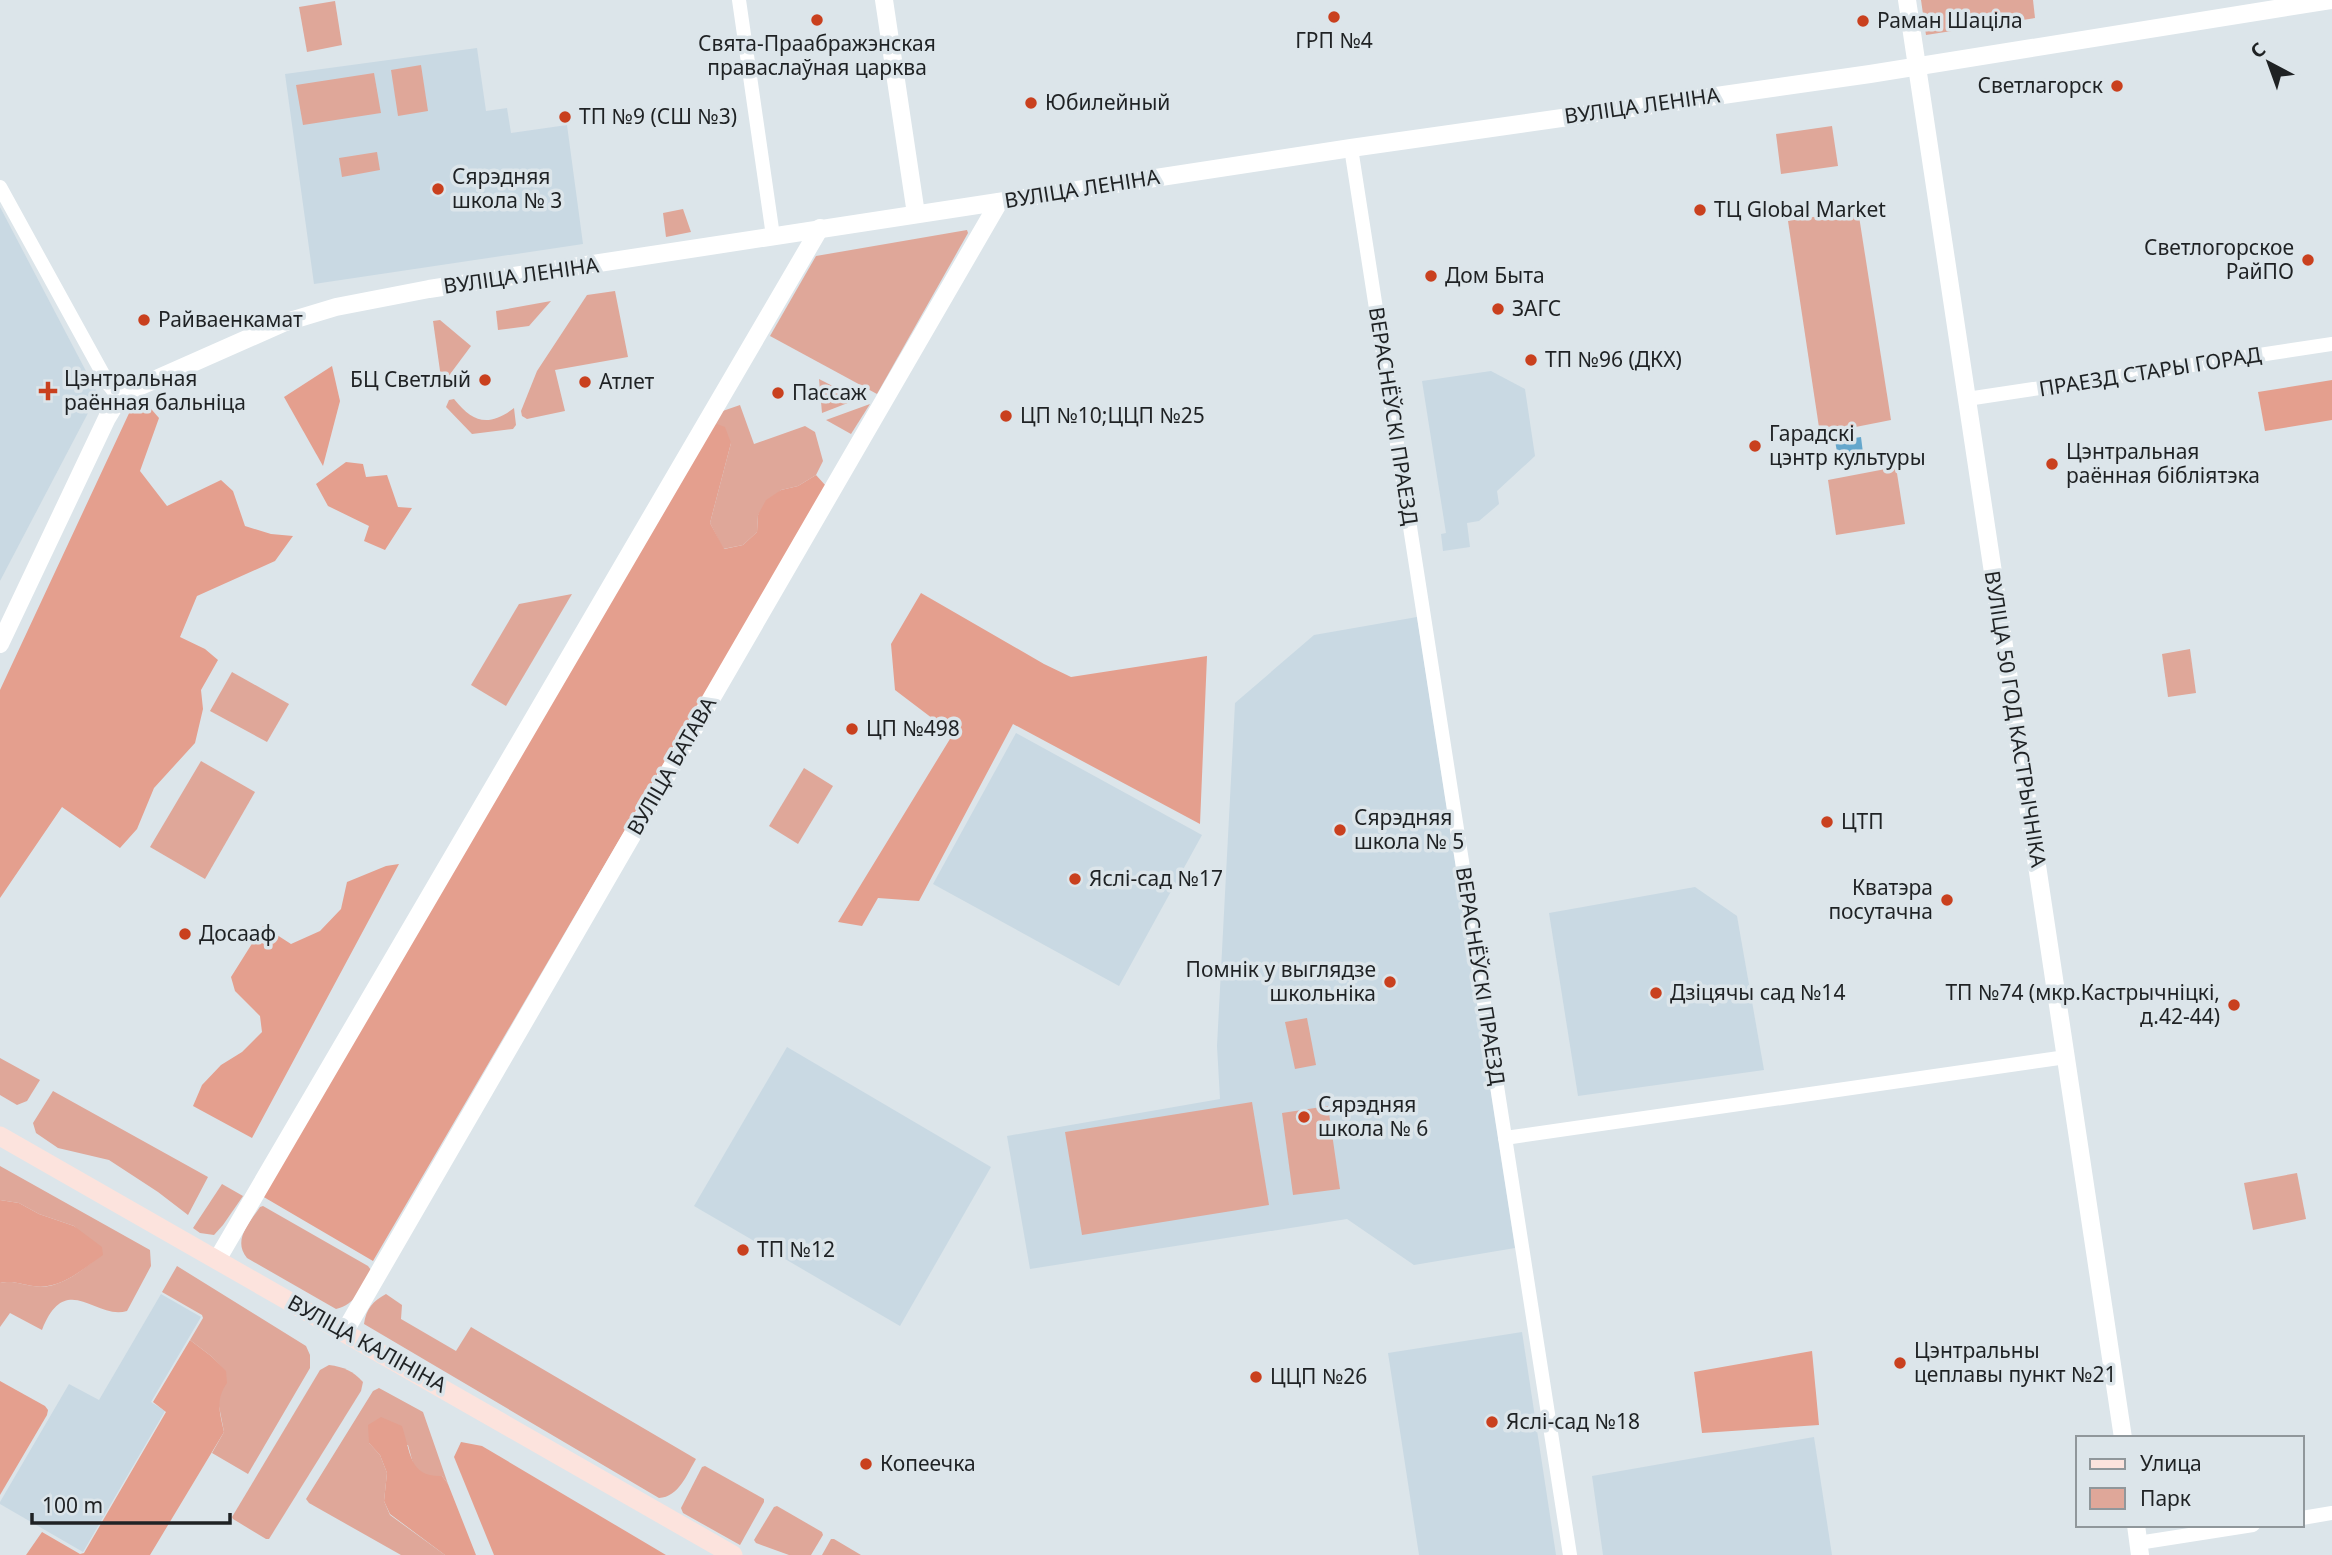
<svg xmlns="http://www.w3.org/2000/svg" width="2332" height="1555" font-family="'Noto Sans',sans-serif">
	<rect width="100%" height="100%" fill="#dce5ea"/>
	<g fill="#c9d9e3">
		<polygon points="477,48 486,111 507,108 511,133 567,125 583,244 314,284 285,74"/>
		<polygon points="0,207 98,394 0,581"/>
		<polygon points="1491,371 1525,389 1535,456 1497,491 1499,504 1479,521 1467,523 1470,547 1443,551 1441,534 1446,533 1422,381"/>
		<polygon points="1417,617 1515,1248 1414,1265 1347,1219 1030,1269 1007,1136 1220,1099 1217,1046 1235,703 1314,635"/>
		<polygon points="1016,733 1202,835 1119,986 933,884"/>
		<polygon points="1695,887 1737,916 1764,1070 1578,1096 1549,913"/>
		<polygon points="787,1047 991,1167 900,1326 694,1206"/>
		<polygon points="161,1294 201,1317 151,1402 165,1411 83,1552 0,1504 0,1502 69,1384 99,1400"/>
		<polygon points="1522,1332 1556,1555 1419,1555 1388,1353"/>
		<polygon points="1814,1437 1832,1555 1603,1555 1592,1476"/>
	</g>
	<g fill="#dfa799">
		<polygon points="1921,0 2033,0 2035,18 1926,35"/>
		<polygon points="335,1 342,45 307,52 299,7"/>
		<polygon points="421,65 428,111 398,116 391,70"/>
		<polygon points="374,73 381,113 303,125 296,85"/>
		<polygon points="1832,126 1838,166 1781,174 1776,134"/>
		<polygon points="377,152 380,170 342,177 339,158"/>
		<polygon points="683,209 691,232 666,237 663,213"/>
		<polygon points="1858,210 1891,420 1820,434 1788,221"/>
		<polygon points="967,230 968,233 877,394 770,336 816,256"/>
		<polygon points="615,291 628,357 555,370 565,411 527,419 522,416 521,411 537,371 587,295"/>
		<polygon points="551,301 529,326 498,330 496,311"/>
		<polygon points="440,320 471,346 442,385 433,321"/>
		<polygon points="819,379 858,399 822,413"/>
		<path d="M454,399C473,423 489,427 514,408L516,425L513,429L472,434L446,407L449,400Z"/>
		<polygon points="870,404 851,434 826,420"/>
		<polygon points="740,405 754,444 805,426 815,432 823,461 816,475 798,486 781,490 758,515 757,532 743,545 723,549 710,523 731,443 708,428 717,413"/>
		<polygon points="1896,467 1905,524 1836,535 1828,480"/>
		<polygon points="572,594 506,706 471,685 519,604"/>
		<polygon points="2190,649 2196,693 2168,697 2162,654"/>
		<polygon points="232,672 289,704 267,742 210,711"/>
		<polygon points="201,761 255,792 205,879 150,847"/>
		<polygon points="804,768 833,786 798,844 769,826"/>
		<polygon points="1307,1018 1316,1065 1295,1069 1285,1022"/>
		<polygon points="0,1058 40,1080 27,1101 17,1105 0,1095"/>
		<polygon points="53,1091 208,1177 188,1215 158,1192 109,1160 58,1148 36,1133 33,1123"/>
		<polygon points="1252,1102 1269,1205 1082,1235 1065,1132"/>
		<polygon points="1328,1106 1340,1189 1293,1195 1282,1113"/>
		<path d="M0,1166L150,1250L151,1266L127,1311C96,1321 66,1269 42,1330L10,1313L0,1327V1283C13,1280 20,1284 33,1286C59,1291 84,1269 102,1254L74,1226L39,1214L19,1203L0,1200Z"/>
		<polygon points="2297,1173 2306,1219 2253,1230 2244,1183"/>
		<polygon points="222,1184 243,1196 223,1225 214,1235 200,1233 193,1228"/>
		<path d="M263,1206L368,1266L371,1270C361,1287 356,1305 336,1309L247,1258C232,1240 250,1222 260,1207Z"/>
		<polygon points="177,1266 306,1346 310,1355 310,1368 248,1474 212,1453 224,1432 218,1401 225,1371 211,1356 190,1340 203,1318 202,1315 162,1292"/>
		<path d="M386,1294L402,1305L401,1319L456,1351L471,1327L696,1459C687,1474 679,1497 659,1498L364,1324C366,1309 373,1301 386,1294Z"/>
		<path d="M329,1365C344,1367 353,1371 363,1382L361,1391L269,1539H266L233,1519L232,1517L320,1370Z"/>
		<polygon points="379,1388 423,1412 448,1484 442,1476 428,1477 414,1467 408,1445 369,1443 380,1455 387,1473 384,1501 390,1515 445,1555 401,1555 309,1503 306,1499 373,1391"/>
		<polygon points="705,1466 764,1499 764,1502 740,1545 683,1513 681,1508 702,1467"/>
		<polygon points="777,1506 822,1532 823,1535 811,1555 789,1555 756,1543 754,1540 774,1507"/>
		<polygon points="831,1539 834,1539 861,1555 822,1555"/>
	</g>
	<g fill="#e49f8e">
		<polygon points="332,366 340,401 323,466 284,397"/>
		<polygon points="2332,380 2332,420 2265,431 2258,392"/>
		<polygon points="138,394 159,418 140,471 167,506 221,480 233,491 245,526 271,534 293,536 275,561 197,596 180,637 205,649 218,660 201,690 203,709 195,743 154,788 137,829 120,848 62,807 0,898 0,690"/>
		<polygon points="717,424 725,427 731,443 710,523 724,549 743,545 757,532 758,515 766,500 781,490 798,486 816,475 826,486 373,1261 262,1196 708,428"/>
		<polygon points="346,462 363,464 366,477 387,475 398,507 412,508 385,550 364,541 369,526 328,506 316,484"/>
		<polygon points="921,593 1044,664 1071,677 1207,656 1200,824 1013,724 919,901 878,898 862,926 838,922 953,734 895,690 891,644"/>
		<polygon points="399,864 252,1138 193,1106 202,1085 221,1065 242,1052 262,1032 260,1016 235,991 231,977 263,926 291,944 320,931 341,909 347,882 386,866"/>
		<path d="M0,1200L19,1203L39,1214L74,1226L102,1247L103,1255C83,1269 59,1291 33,1286C20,1284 13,1280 0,1283Z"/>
		<path d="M190,1340L211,1356L226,1371L227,1383C215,1400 220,1413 224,1432L150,1555H26L42,1532L80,1554L84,1553L166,1412L153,1402Z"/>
		<polygon points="1812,1351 1819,1425 1702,1433 1694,1372"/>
		<polygon points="0,1381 45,1406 48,1410 47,1415 0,1495"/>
		<path d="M381,1417L402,1426C411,1453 409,1477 442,1476L448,1484L476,1555H445L390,1514L384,1501L387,1473L380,1455L369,1443L368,1425Z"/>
		<polygon points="461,1442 482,1446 666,1555 494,1555 454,1457"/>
	</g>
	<polygon fill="#65a7cc" points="1861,437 1863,453 1838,457 1835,441"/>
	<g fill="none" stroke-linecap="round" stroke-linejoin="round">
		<g stroke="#fff" stroke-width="14">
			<polyline points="739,0 773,236"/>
			<polyline points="1351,148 1570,1555"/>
			<polyline points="0,187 109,385 119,398"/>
			<polyline points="1967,399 2332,344"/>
			<polyline points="1505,1138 2066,1057"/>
			<polyline points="2302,1518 2332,1513"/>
			<polyline points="2138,1543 2253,1525"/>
		</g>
		<g stroke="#fff" stroke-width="18">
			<polyline points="884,0 916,214"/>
			<polyline points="1907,0 2123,1438"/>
			<polyline points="0,644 107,418 119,398 136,388 283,323 336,307 429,289 1351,148 1870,74 2331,0"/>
			<polyline points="217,1260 820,228"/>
			<polyline points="345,1331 999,202"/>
			<polyline points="2136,1525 2140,1555"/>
		</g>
		<path stroke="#fce3dd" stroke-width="19" d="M0,1136C245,1276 490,1414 733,1555"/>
	</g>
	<g fill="#c9401e" stroke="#dce5ea" stroke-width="2.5">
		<circle cx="1334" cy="17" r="7"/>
		<circle cx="817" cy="20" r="7"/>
		<circle cx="1863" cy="21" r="7"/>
		<circle cx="2117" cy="86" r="7"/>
		<circle cx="1031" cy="103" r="7"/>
		<circle cx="565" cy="117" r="7"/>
		<circle cx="438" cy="189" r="7"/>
		<circle cx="1700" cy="210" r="7"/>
		<circle cx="2308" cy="260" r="7"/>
		<circle cx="1431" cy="276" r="7"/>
		<circle cx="1498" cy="309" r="7"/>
		<circle cx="144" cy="320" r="7"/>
		<circle cx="1531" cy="360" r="7"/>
		<circle cx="485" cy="380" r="7"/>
		<circle cx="585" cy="382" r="7"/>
		<path d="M44.5 380.5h7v7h7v7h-7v7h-7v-7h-7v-7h7z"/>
		<circle cx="778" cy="393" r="7"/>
		<circle cx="1006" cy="416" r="7"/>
		<circle cx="1755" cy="446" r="7"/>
		<circle cx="2052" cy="464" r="7"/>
		<circle cx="852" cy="729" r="7"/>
		<circle cx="1827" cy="822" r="7"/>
		<circle cx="1340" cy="830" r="7"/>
		<circle cx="1075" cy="879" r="7"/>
		<circle cx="1947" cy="900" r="7"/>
		<circle cx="185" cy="934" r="7"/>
		<circle cx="1390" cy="982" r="7"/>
		<circle cx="1656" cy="993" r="7"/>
		<circle cx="2234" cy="1005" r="7"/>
		<circle cx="1304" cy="1117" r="7"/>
		<circle cx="743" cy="1250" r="7"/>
		<circle cx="1900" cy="1363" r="7"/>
		<circle cx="1256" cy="1377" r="7"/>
		<circle cx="1492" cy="1422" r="7"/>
		<circle cx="866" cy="1464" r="7"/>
	</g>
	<g text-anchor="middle" stroke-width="7" stroke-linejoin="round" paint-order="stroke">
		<g font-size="21" fill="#1f2224" stroke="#dce5ea" text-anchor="start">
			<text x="1877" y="28">Раман Шаціла</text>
			<text x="1334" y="48" text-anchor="middle">ГРП №4</text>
			<text x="817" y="51" text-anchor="middle">Свята-Праабражэнская<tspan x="817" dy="24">праваслаўная царква</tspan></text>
			<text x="2103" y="93" text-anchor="end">Светлагорск</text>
			<text x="1045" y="110">Юбилейный</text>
			<text x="579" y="124">ТП №9 (СШ №3)</text>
			<text x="452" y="184">Сярэдняя<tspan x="452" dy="24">школа № 3</tspan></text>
			<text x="1714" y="217">ТЦ Global Market</text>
			<text x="2294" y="255" text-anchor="end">Светлогорское<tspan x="2294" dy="24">РайПО</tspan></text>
			<text x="1445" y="283">Дом Быта</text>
			<text x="1512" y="316">ЗАГС</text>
			<text x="158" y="327">Райваенкамат</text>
			<text x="1545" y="367">ТП №96 (ДКХ)</text>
			<text x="64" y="386">Цэнтральная<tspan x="64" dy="24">раённая бальніца</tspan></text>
			<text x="471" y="387" text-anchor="end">БЦ Светлый</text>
			<text x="599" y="389">Атлет</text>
			<text x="792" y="400">Пассаж</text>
			<text x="1020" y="423">ЦП №10;ЦЦП №25</text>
			<text x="1769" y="441">Гарадскі<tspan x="1769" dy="24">цэнтр культуры</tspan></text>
			<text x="2066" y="459">Цэнтральная<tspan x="2066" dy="24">раённая бібліятэка</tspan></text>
			<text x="866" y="736">ЦП №498</text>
			<text x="1354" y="825">Сярэдняя<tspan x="1354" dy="24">школа № 5</tspan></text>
			<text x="1841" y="829">ЦТП</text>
			<text x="1089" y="886">Яслі-сад №17</text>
			<text x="1933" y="895" text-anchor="end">Кватэра<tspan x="1933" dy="24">посутачна</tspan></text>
			<text x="199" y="941">Досааф</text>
			<text x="1376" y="977" text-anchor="end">Помнік у выглядзе<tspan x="1376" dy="24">школьніка</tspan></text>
			<text x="1670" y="1000">Дзіцячы сад №14</text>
			<text x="2220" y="1000" text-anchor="end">ТП №74 (мкр.Кастрычніцкі,<tspan x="2220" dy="24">д.42-44)</tspan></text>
			<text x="1318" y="1112">Сярэдняя<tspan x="1318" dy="24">школа № 6</tspan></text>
			<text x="757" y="1257">ТП №12</text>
			<text x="1914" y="1358">Цэнтральны<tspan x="1914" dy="24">цеплавы пункт №21</tspan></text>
			<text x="1270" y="1384">ЦЦП №26</text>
			<text x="1506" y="1429">Яслі-сад №18</text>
			<text x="880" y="1471">Копеечка</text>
		</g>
		<g font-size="21" fill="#1f2224" stroke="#dce5ea">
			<text transform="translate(1642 106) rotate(-8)" y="7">ВУЛІЦА ЛЕНІНА</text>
			<text transform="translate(1082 189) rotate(-9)" y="7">ВУЛІЦА ЛЕНІНА</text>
			<text transform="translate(521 276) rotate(-8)" y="7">ВУЛІЦА ЛЕНІНА</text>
			<text transform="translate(2150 372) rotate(-9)" y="7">ПРАЕЗД СТАРЫ ГОРАД</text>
			<text transform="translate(1393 416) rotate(81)" y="7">ВЕРАСНЁЎСКІ ПРАЕЗД</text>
			<text transform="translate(2015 719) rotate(81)" y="7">ВУЛІЦА 50 ГОД КАСТРЫЧНІКА</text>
			<text transform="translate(672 766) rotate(-60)" y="7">ВУЛІЦА БАТАВА</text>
			<text transform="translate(1480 976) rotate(81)" y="7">ВЕРАСНЁЎСКІ ПРАЕЗД</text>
			<text transform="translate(367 1344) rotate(29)" y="7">ВУЛІЦА КАЛІНІНА</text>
		</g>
	</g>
	<rect x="2076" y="1436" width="228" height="91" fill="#dce5ea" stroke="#90979b" stroke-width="2"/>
	<rect x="2090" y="1459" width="35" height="10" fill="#fce3dd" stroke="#90979b" stroke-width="2"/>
	<text x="2140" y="1471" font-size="21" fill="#1f2224">Улица</text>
	<rect x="2090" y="1488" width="35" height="21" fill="#dfa799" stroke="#90979b" stroke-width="2"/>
	<text x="2140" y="1506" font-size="21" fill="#1f2224">Парк</text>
	<g transform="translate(2269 63) rotate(319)" stroke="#dce5ea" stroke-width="5" paint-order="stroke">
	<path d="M0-5L12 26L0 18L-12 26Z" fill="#1f2224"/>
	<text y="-10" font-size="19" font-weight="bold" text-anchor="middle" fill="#1f2224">С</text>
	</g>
	<path d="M32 1513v10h198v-10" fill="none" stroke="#1f2224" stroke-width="3.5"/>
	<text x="42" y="1513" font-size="21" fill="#1f2224" stroke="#dce5ea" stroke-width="5" paint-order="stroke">100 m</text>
</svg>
